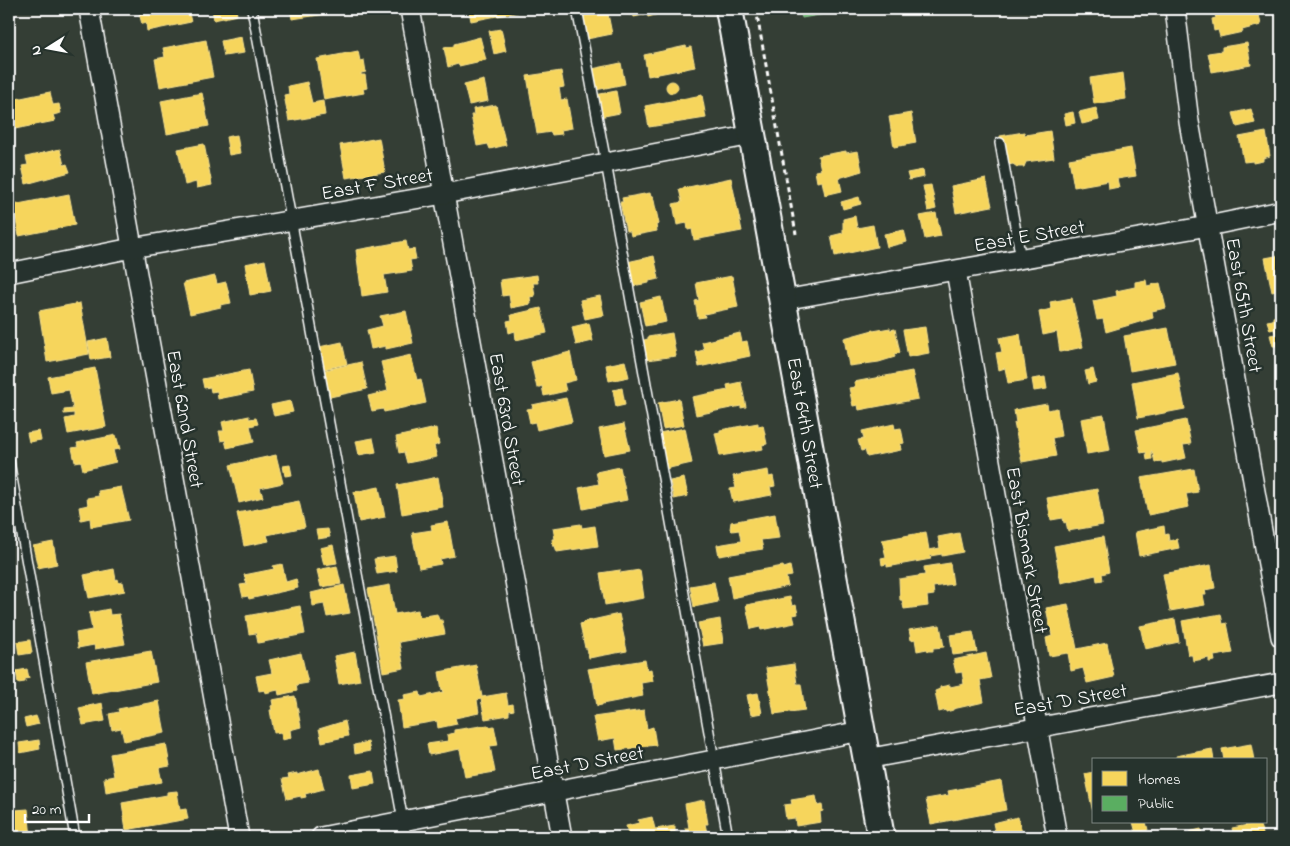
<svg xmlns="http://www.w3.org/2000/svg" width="1290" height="846" font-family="'Indie Flower',sans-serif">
	<rect width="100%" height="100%" fill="#343e35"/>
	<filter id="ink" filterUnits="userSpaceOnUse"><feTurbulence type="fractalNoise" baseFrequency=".02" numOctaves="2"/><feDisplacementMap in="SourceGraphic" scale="10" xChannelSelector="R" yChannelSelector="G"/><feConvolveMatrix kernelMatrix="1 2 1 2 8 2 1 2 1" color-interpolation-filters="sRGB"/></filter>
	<g filter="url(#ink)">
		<g fill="#f6d55c" stroke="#f9e28d">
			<polygon points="143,9 188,9 191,22 147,31 146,23 142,24 139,13 144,12"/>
			<polygon points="212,9 236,9 237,15 214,20"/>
			<polygon points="290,9 333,9 333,13 292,19"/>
			<polygon points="464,9 518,9 518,12 471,21 469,11 464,12"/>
			<polygon points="582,9 607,9 612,34 587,39"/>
			<polygon points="627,9 676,9 648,17 647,14 634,17 633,14 629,15"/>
			<polygon points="1228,9 1258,9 1261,25 1242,30 1243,32 1220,37 1218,30 1214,31 1212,19 1216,18 1214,12"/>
			<polygon points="501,29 506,51 494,54 489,31"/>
			<polygon points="241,37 244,53 224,56 221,41"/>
			<polygon points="480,37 486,60 459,66 458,64 448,67 444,48 454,46 454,44"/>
			<polygon points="206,40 213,77 160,87 155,59 165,57 163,48"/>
			<polygon points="1247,43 1251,65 1212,72 1208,53 1222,51 1222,47"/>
			<polygon points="686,46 687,48 691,47 695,67 648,76 644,55"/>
			<polygon points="358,51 360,61 364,60 366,72 361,73 361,75 365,75 367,88 363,89 364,93 324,100 317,59"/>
			<polygon points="621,63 625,84 596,90 592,69"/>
			<polygon points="561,71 564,87 559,88 561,100 567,99 572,128 561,130 562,134 552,135 551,132 537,134 527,76"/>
			<polygon points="1123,73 1126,99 1094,104 1090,78"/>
			<polygon points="484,80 488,101 469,105 464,85"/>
			<circle cx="672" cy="87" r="6"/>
			<polygon points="307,82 312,103 323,101 325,115 289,121 284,95 289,94 288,86"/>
			<polygon points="616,91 620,113 599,117 595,95"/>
			<polygon points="50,92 53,105 59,104 61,113 53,115 55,121 15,129 15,126 9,127 9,112 12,111 11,109 18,108 16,99"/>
			<polygon points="202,93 209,126 167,134 161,101"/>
			<polygon points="702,95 706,118 649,127 645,106"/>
			<polygon points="496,105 506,145 490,149 488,144 477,146 471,115 474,115 473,109"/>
			<polygon points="1096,108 1099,120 1082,124 1079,112"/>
			<polygon points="1251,109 1255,123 1237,127 1233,113"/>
			<polygon points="1073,112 1075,123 1066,125 1064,114"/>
			<polygon points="911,113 916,143 894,147 889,117"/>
			<polygon points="1050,131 1054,158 1026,162 1024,167 1017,167 1013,164 1004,166 1000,136 1024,132 1025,135"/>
			<polygon points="1266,132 1270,156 1263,158 1263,161 1253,163 1253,161 1244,162 1239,137"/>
			<polygon points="237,135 240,153 229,155 226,137"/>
			<polygon points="379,138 385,172 346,178 340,145"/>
			<polygon points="204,144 212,185 197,188 196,182 185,185 178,149"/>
			<polygon points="1131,148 1136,176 1117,179 1119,187 1109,189 1108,181 1074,187 1069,159"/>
			<polygon points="60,149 64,165 67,164 70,172 26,184 22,166 28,165 26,157"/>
			<polygon points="846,151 846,153 858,151 862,171 839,178 842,191 825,195 822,181 817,182 815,171 821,170 818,156"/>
			<polygon points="923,170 924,177 909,180 907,173"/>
			<polygon points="731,178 742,231 694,240 692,229 688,230 687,223 677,225 673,204 682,202 679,189"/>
			<polygon points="986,179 992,206 956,213 951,186"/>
			<polygon points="931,185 936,209 928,211 923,186"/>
			<polygon points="650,193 651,197 653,196 659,224 656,225 657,231 631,236 630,231 626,231 620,202 623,202 622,198"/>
			<polygon points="69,194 75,225 19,236 13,205"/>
			<polygon points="859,197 861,204 843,209 841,202"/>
			<polygon points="936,213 941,236 925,239 920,216"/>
			<polygon points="855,216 857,228 873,225 877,247 835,256 831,236 843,233 843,219"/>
			<polygon points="904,230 907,242 887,247 884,234"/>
			<polygon points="406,241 408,250 414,249 416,259 410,260 412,271 384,275 387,292 362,296 356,250"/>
			<polygon points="1281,255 1281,290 1272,292 1265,258"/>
			<polygon points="654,256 659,279 649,281 649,283 632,286 627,262"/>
			<polygon points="265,260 271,291 250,295 245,264"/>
			<polygon points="537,275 538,283 533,283 535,296 530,297 531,304 511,308 509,295 502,296 500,280"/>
			<polygon points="215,276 217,284 226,282 231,303 220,305 221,307 190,314 183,283"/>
			<polygon points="732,276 738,307 704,314 705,317 698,318 695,301 699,300 696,283"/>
			<polygon points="1146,280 1147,286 1160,283 1166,308 1152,311 1153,318 1106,332 1103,319 1097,320 1093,301 1117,296 1116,291 1135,287 1135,282"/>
			<polygon points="600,296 604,315 585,319 580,300"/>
			<polygon points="661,297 666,322 645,326 640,302"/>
			<polygon points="1072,298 1083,347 1060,352 1057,332 1043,335 1039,312 1051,309 1050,302"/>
			<polygon points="80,303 89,354 47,362 39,311"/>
			<polygon points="541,308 547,333 516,340 515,331 509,333 507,321 512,320 511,315"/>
			<polygon points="406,311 413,343 386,349 386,346 371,349 367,330 383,326 380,316"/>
			<polygon points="1281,315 1281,346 1273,346 1270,335 1276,334 1274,329 1270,330 1267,321 1273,320 1273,317"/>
			<polygon points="589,323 593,341 576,345 572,327"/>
			<polygon points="925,327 929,353 908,357 903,330"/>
			<polygon points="890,328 890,330 895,329 900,353 894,354 895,357 879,362 849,366 844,338 873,330 873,331"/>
			<polygon points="1168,328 1175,363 1130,371 1124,336"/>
			<polygon points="672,333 676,356 647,360 644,340 648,339 648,337"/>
			<polygon points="740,333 742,342 747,341 750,356 699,367 696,352 704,350 702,342"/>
			<polygon points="1020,334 1027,380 1008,383 1005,368 999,370 996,353 1002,352 999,338"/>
			<polygon points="107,338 110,357 91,360 88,342"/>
			<polygon points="342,342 347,364 324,369 319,347"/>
			<polygon points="570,352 576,380 564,383 566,391 544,396 542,386 537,388 531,362"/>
			<polygon points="411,355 417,380 421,379 426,403 384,412 383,409 372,411 368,396 388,391 381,362"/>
			<polygon points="625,361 629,377 609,381 606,365"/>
			<polygon points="361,362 367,389 330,397 325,370"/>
			<polygon points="95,368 106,427 68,434 65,419 74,417 74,413 64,414 64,410 73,409 69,390 51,393 48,377"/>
			<polygon points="1093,369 1096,382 1088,384 1085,371"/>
			<polygon points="249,370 253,392 218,399 217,391 211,392 210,387 204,388 202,379"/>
			<polygon points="912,371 918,399 859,410 858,405 853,406 849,388 855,387 854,382"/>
			<polygon points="1178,373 1185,409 1138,418 1132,382"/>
			<polygon points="1045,377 1047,389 1034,391 1032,379"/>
			<polygon points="741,382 746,407 741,408 741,406 696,415 692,397 728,390 727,385"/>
			<polygon points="622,388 625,405 616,407 613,390"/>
			<polygon points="566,398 572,422 537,430 535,422 530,423 527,409 533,408 532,405"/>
			<polygon points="679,399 684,425 663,429 658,403"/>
			<polygon points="290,401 293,412 274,416 271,405"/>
			<polygon points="1047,404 1048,410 1057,408 1061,436 1052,438 1056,456 1022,462 1014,423 1016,423 1014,410"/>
			<polygon points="1104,415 1110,450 1087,454 1081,419"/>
			<polygon points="249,416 249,419 256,418 258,424 250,426 254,442 227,448 225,440 221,441 219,431 224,431 222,422"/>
			<polygon points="1186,420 1191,444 1183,445 1186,458 1162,463 1162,461 1155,462 1152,451 1151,451 1152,459 1147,460 1146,452 1141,453 1136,430"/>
			<polygon points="758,423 758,426 763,425 767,444 762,445 763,449 720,456 715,433 720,432 720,430"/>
			<polygon points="624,424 630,450 604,455 599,429"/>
			<polygon points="894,424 895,429 901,428 904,443 900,444 901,450 867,457 865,450 861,451 858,440 864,439 862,431"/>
			<polygon points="436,428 439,444 434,446 437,457 407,463 404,452 399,453 396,437"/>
			<polygon points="685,428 692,463 665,469 659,433"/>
			<polygon points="39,431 41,440 29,442 27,433"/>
			<polygon points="116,435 120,449 113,450 116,462 83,470 81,461 75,462 72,448 78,447 77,443"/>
			<polygon points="373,438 376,452 359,455 356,441"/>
			<polygon points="276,455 283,483 260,488 263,497 239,503 230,465"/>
			<polygon points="290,465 292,475 285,476 283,466"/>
			<polygon points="620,467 627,500 583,509 579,488 599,484 596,472"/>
			<polygon points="1194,469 1198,492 1186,494 1189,507 1148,515 1141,478"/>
			<polygon points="768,470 769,477 773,476 775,486 770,487 772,495 733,502 730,489 736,488 733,476"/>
			<polygon points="438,477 443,507 402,514 397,485"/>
			<polygon points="684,478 688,496 674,499 670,481"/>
			<polygon points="121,487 129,520 91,527 90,518 81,520 79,507 88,505 87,498 99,496 98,491"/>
			<polygon points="379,487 385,517 359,522 354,492"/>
			<polygon points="1097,489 1103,525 1068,531 1066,522 1064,523 1063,518 1051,520 1047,498"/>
			<polygon points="299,501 305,527 267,535 269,541 244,546 237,513"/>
			<polygon points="775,514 779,538 761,540 763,549 719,556 717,545 741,541 739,530 732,531 730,529 731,522"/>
			<polygon points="448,522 454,556 440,559 441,564 419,568 412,533 432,530 431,525"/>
			<polygon points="581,524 582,528 595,526 598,546 557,552 555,546 553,546 552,539 555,539 553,528"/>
			<polygon points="1164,526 1165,535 1168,534 1169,541 1177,539 1179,548 1139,556 1135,532"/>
			<polygon points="328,529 330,537 318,539 316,530"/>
			<polygon points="926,532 929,550 940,548 938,537 959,533 963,552 942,556 942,554 930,556 931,559 887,567 887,564 882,565 881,558 886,557 882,540"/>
			<polygon points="1103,537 1109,572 1102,574 1103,580 1097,581 1096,575 1061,583 1054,546"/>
			<polygon points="53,542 57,564 38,568 33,546"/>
			<polygon points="333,545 337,563 324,565 320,548"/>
			<polygon points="395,556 397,571 377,574 374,559"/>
			<polygon points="950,563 953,584 933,587 934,595 927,596 928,606 904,609 902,600 900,600 899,579 925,575 924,567"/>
			<polygon points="282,564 286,582 296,579 298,588 249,599 248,596 243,597 240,585 247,584 244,575 274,569 273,566"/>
			<polygon points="1211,565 1215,588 1205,590 1206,595 1203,595 1205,605 1170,611 1163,574"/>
			<polygon points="337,566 341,584 321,587 317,570"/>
			<polygon points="783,566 784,568 790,566 792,576 786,577 788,586 732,598 728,576"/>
			<polygon points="114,569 116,580 118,579 119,583 123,582 125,591 89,598 84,575"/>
			<polygon points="620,570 620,573 640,570 644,598 605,605 600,573"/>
			<polygon points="714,582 718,602 694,607 690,586"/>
			<polygon points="344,585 350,613 327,617 324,604 313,606 311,593"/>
			<polygon points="390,585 395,614 418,610 419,617 437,614 439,620 442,620 445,634 399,642 404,668 383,672 368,589"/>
			<polygon points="790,597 792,606 796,605 798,614 793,615 795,623 761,630 760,627 751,629 746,605"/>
			<polygon points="1068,604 1077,649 1107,643 1114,677 1087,683 1083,668 1071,671 1068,653 1049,656 1046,638 1052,636 1046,608"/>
			<polygon points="300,606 305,634 258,643 256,633 249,634 246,616"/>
			<polygon points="109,609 110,615 119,614 125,644 95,649 94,645 78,648 76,633 92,630 89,613"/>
			<polygon points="619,614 627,651 589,658 587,648 585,648 580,624 583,623 583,622"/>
			<polygon points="1221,614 1223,624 1227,623 1233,653 1214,656 1215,661 1209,662 1209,658 1193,661 1192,655 1188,655 1182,621"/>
			<polygon points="720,619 723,643 703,646 698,623"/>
			<polygon points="1175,619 1179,642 1145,649 1140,626"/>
			<polygon points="940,625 944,647 933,648 933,651 928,651 927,649 917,651 915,639 911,640 909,630"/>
			<polygon points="973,632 977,652 953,655 950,635"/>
			<polygon points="30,640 32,653 19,655 17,642"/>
			<polygon points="151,651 157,682 92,694 86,662"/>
			<polygon points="355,652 360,680 339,684 334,656"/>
			<polygon points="301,653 308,683 296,685 297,691 279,695 278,690 265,693 265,690 259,691 256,676 272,673 269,660"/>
			<polygon points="986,653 991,678 980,680 984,702 953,709 953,710 946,712 946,710 939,712 935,691 940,689 940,687 950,685 950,687 964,684 962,672 956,673 953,660"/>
			<polygon points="645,660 647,670 651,669 653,681 641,683 643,696 602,704 602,705 597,706 593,683 595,682 591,682 588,669"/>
			<polygon points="794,664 797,684 801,684 805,710 774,714 766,668"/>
			<polygon points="476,665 482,697 506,693 508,705 513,704 514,710 509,711 509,715 485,719 481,699 477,700 479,713 455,718 457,724 438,728 437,721 402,727 398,700 405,699 404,695 420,692 421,697 444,692 443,689 442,690 439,672"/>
			<polygon points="27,669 29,678 25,679 25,682 18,683 16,671"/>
			<polygon points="758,693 762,713 751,715 747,695"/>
			<polygon points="295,696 301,727 290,730 291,738 282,740 281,732 274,733 270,710 272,710 271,706 273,705 272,700"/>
			<polygon points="159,701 165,733 124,741 121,728 112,730 109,714 119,712 118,709"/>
			<polygon points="102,703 105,721 83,725 79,708"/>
			<polygon points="644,710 647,729 653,727 656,745 617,750 615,738 598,741 593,717"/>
			<polygon points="36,716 39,724 26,727 24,719"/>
			<polygon points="345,721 348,736 322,742 319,729"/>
			<polygon points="488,725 489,727 494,726 498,745 490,746 495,772 465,777 460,749 429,755 427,744 448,741 447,735 454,733 454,730"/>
			<polygon points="39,740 40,749 20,753 19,743"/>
			<polygon points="368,742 370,751 355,754 354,745"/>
			<polygon points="166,744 170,766 159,768 162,782 106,792 104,778 114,776 110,754"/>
			<polygon points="1251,744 1254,760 1224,760 1222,749"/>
			<polygon points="1212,749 1214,760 1177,760 1176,756"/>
			<polygon points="319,769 324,789 305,794 306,797 301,798 301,796 287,799 282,779 289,778 288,775 297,773 297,775"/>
			<polygon points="373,771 375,784 353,788 351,775"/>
			<polygon points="1094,772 1094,818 1085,774"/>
			<polygon points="1001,781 1006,810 931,824 926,799 949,795 948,791"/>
			<polygon points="177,791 180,810 186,809 188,819 126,830 122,803 167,795 167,792"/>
			<polygon points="816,796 818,806 822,805 823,811 820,812 821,822 796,826 795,818 786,819 784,805 792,804 791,800"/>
			<polygon points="13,797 15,810 28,809 31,837 9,837 9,798"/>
			<polygon points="704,800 708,824 705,824 708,837 687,837 685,828 689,828 685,804"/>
			<polygon points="652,817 655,829 675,826 675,837 629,837 626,826 639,823 638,820"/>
			<polygon points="1018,817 1023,837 996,837 993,823"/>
			<polygon points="1133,822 1146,822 1148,830 1136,833"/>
			<polygon points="1259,823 1264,837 1234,837 1232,828"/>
			<polygon points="1201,829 1203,837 1190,837 1189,832"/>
			<polygon points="960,832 961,837 934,837"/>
		</g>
		<polygon fill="#5aae61" stroke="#8cc690" points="800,9 854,9 802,18"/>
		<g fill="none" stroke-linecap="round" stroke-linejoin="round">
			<g stroke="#fff" stroke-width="12">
				<g id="lane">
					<polyline points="252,9 406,837"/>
					<polyline points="577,9 606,163 728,837"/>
					<polyline points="1000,143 1021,259"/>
					<polyline points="9,461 75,837"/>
				</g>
			</g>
			<g stroke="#fff" stroke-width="22">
				<g id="street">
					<polyline points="89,9 239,837"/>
					<polyline points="410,9 562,837"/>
					<polyline points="1175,9 1189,122 1281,637"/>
					<polyline points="956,271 1057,837"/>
					<polyline points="9,273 132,248 444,194 752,135"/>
					<polyline points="783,300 1208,226 1281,211"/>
					<polyline points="866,759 1281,683"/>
					<polyline points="321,837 861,731"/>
				</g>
			</g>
			<g stroke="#fff" stroke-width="30">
				<polyline id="secondary" points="729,9 881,837"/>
			</g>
			<polyline stroke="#fff" stroke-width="3" stroke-dasharray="5 4" stroke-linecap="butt" points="756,9 796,234"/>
			<use href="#lane" stroke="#26332d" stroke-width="9"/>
			<use href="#street" stroke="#26332d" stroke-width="19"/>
			<use href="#secondary" stroke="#26332d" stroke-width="26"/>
		</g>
	</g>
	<g text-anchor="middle" stroke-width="5" stroke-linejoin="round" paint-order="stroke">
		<g font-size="20" fill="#fff" stroke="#26332d">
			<text transform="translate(377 183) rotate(-10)" y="7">East F Street</text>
			<text transform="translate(1029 235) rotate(-10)" y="7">East E Street</text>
			<text transform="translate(1245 305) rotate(80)" y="7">East 65th Street</text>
			<text transform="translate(186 419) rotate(80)" y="7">East 62nd Street</text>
			<text transform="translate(508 419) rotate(80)" y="7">East 63rd Street</text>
			<text transform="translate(806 423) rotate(80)" y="7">East 64th Street</text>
			<text transform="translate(1028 550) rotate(80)" y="7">East Bismark Street</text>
			<text transform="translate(1070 699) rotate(-10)" y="7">East D Street</text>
			<text transform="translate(587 762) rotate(-11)" y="7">East D Street</text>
		</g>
	</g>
	<rect width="1290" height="846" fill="none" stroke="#26332d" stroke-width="30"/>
	<rect x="15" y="15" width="1260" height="816" fill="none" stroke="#fff" stroke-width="2" filter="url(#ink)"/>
	<rect x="1092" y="758" width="175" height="65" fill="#26332d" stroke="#7d8581"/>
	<rect x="1102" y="771" width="25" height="15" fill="#f6d55c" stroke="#7d8581"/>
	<text x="1138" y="784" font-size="15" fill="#ffffff">Homes</text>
	<rect x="1102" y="796" width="25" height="15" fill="#5aae61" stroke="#7d8581"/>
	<text x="1138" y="808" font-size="15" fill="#ffffff">Public</text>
	<g transform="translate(48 48) rotate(259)" stroke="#26332d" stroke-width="4" paint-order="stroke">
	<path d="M0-4L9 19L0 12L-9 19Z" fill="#ffffff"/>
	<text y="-8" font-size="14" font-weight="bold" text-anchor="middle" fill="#ffffff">N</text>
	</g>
	<path d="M25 814v8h64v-8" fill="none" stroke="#ffffff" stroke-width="2.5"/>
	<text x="32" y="814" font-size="15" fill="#ffffff" stroke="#26332d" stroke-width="4" paint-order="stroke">20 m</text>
</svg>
